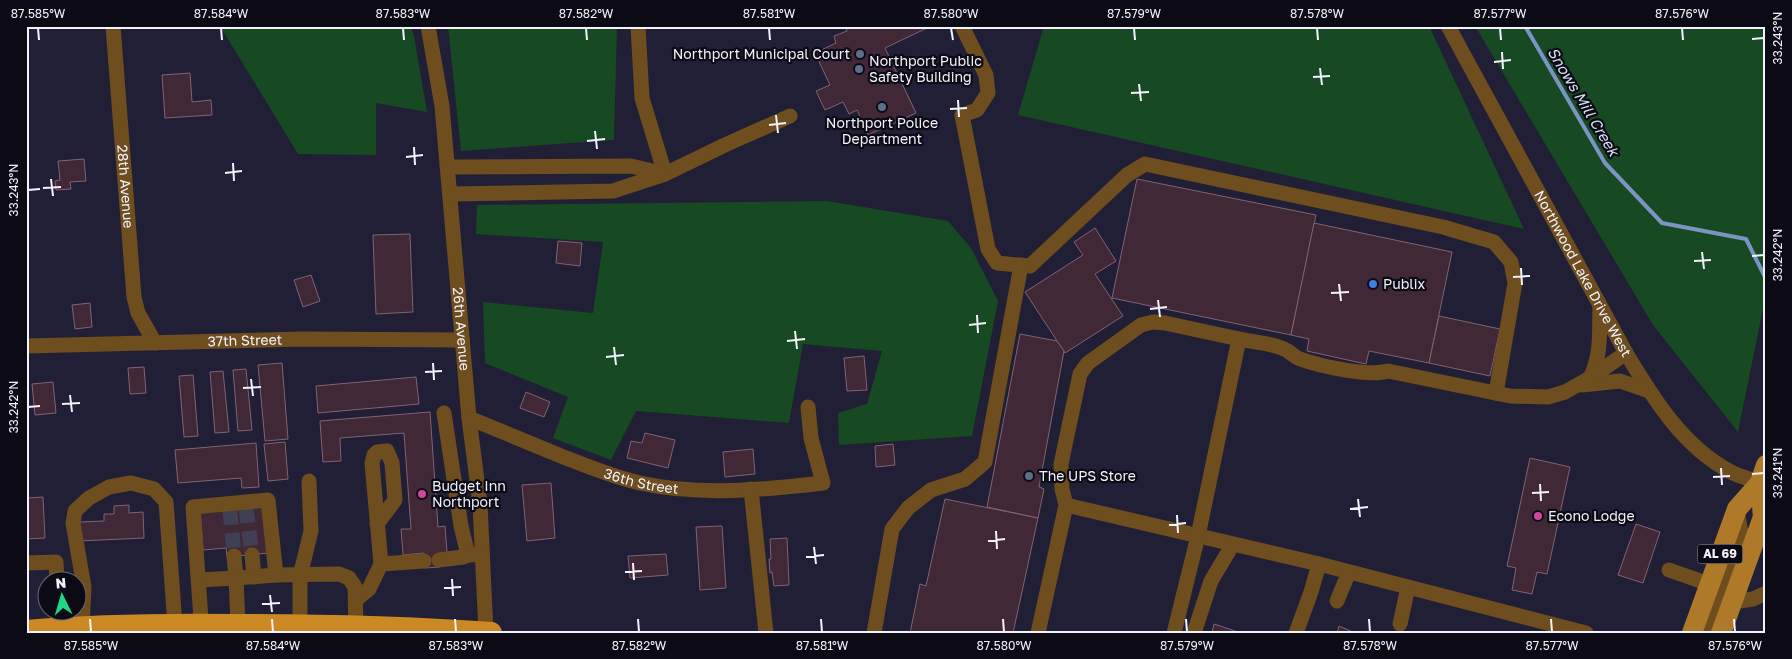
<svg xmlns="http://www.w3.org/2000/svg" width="1792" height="659" font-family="'Golos Text',sans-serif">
	<rect width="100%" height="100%" fill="#211f36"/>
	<g fill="#174922">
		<polygon points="220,26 410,26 414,36 427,112 376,103 376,155 298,154"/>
		<polygon points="448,26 617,26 614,140 461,151"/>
		<polygon points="1044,26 1429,26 1524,229 1018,115"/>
		<polygon points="1475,26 1766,26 1766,294 1738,432 1653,325"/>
		<polygon points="827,201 948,221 971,248 998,301 972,436 839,445 838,413 867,404 882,351 803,344 789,423 636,411 611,460 553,438 568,397 485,363 483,302 593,313 603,242 476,234 477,205"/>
	</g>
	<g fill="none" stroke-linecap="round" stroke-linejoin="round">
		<polyline stroke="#7b94c4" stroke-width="4" points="1525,26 1605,163 1662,223 1746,239 1766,279"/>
	</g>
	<g fill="#412836" stroke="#806373">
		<polygon points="845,26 927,26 927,28 885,48 916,113 868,135 857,110 849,114 843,102 825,110 816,91 830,85 815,53 836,43 834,36 847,31"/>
		<polygon points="190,73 192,102 211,100 212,115 165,118 162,75"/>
		<polygon points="84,159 86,181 70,182 71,189 56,190 55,181 60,180 58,161"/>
		<polygon points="1137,179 1316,215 1291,335 1112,298"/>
		<polygon points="1314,223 1452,252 1429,363 1369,351 1366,364 1307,351 1309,339 1291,335"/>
		<polygon points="1095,228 1116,261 1095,274 1123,316 1065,353 1025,292 1083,255 1074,242"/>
		<polygon points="410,234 413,312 376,314 373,235"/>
		<polygon points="558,241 582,243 580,266 556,263"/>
		<polygon points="311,275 320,301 303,307 294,280"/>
		<polygon points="90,303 92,327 75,329 72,305"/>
		<polygon points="1439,316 1500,329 1490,376 1429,363"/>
		<polygon points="1020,334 1057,341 1064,351 1039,487 1044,489 1038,518 987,507"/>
		<polygon points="864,356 867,390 847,391 844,358"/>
		<polygon points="282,363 288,439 265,441 258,365"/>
		<polygon points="144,367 146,393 130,394 128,368"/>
		<polygon points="246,369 252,430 238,431 233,370"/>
		<polygon points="223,371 229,432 215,433 210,372"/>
		<polygon points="193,375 198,436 184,437 179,376"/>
		<polygon points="416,377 419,404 318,413 316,386"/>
		<polygon points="53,382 56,413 35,415 32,384"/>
		<polygon points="526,392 550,402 544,417 520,408"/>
		<polygon points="430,412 438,527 445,526 447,552 440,567 425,568 424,553 403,555 401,529 411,529 404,433 340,438 341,461 323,462 320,421"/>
		<polygon points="645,433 675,440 668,468 627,458 631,441 642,443"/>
		<polygon points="285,442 288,479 268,481 264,444"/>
		<polygon points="256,443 259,487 242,488 241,478 178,483 175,450"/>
		<polygon points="893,444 895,465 876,467 875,446"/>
		<polygon points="753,449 755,474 725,477 723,452"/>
		<polygon points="1530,458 1570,467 1547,574 1537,572 1532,594 1512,590 1516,568 1507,566"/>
		<polygon points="551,483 555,538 527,541 522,485"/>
		<polygon points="26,487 27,498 43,497 45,538 26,539"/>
		<polygon points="945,499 1038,518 1013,633 910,633 920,584 926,586"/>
		<polygon points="129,505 129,513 143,512 144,538 79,541 79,522 104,521 104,514 114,514 114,506"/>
		<polygon points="265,507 269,553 227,557 226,548 203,550 200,512"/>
		<polygon points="1636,524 1660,532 1643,583 1618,575"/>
		<polygon points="722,526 726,588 700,590 696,527"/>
		<polygon points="787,538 789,585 774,586 772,572 770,573 769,559 771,559 770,539"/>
		<polygon points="666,554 668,575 630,578 628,556"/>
		<polygon points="1214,624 1241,633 1212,633"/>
		<polygon points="1339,626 1355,633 1337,633"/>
	</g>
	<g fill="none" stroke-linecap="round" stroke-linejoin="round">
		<g stroke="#403f54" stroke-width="15" stroke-dasharray="15 8" stroke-linecap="butt">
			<polyline points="246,508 252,555"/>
			<polyline points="230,510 234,556"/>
		</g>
		<g stroke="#6e4d1f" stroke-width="15">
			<path id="s1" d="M113,26L134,297L138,313L155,343"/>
			<path id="s2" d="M428,26L442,106L469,418L480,504L486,633"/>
			<polyline points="638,26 642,98 665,174 727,144 790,116"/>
			<polyline points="962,26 986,75 988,93 977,110 962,115 988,249 997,263 1030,266 1127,175 1145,164 1443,227 1494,242 1511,262 1515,283 1496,393"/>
			<path id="s3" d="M1448,26L1626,353C1653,398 1683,447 1731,472C1740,477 1751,479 1760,483"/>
			<polyline points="447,167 631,166 665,174 613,191 450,194"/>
			<path id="s4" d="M26,346L302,339L462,340"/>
			<path d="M1590,378C1602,354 1599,333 1600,306"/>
			<polyline points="1582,385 1620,381 1649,391"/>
			<polyline points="444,413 461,526 468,555 482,554"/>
			<path id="s5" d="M469,418C500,431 530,443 561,456C587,466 613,477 640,483C699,496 764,490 823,483L811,438L808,407"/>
			<polyline points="751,489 766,633"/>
			<polyline points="1066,505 1319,564 1586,633"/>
			<polyline points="252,555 254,577"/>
			<polyline points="439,560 463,557 468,555"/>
			<polyline points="26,563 56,562 57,582"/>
			<polyline points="381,564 424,561"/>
			<polyline points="1669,570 1709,584"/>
			<polyline points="199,580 236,578 234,556"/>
			<polyline points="357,599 369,589 381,564 372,463 374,455 377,452 387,451 392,463 395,500 377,524"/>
			<polyline points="1337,601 1349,572"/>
			<polyline points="1733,602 1753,599 1766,593"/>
			<polyline points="58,612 59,629"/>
			<polyline points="1400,624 1408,587"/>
			<polyline points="238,625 236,578 276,575 339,574 349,578 355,587 356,626"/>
			<polyline points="300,625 300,576 311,531 309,481"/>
			<polyline points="82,628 84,587 73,523 75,511 89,498 109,487 131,483 154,489 166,502 175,625"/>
			<polyline points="202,633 193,507 268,500 276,575"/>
			<polyline points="874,633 892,529 908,508 931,490 965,479 985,462 1021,265"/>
			<polyline points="1038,633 1066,505 1062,489 1061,464 1080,374 1088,363 1141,325 1153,322 1165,323 1239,339"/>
			<path d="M1174,633L1198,536L1239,339C1252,342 1272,343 1284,349C1290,351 1294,357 1300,359C1320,366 1368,377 1388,371L1510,396L1548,397L1565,392L1590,378L1626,353"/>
			<polyline points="1194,633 1211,581 1233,544"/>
			<polyline points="1296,633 1311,592 1319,564"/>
			<polyline points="1705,633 1741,533 1737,510"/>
		</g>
		<g stroke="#af792a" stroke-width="20">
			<polyline points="1692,633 1737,509 1760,483"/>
			<polyline points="1721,633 1763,517 1760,483 1766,465"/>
		</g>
		<path stroke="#cb8924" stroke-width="22" d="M26,631C96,625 166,624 236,625C321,625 406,627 491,633"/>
	</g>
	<path fill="none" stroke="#f3f3fd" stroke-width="2" d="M38,28L39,40M221,28L222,40M403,28L404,40M586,28L587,40M769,28L770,40M951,28L953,40M1134,28L1135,40M1317,28L1318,40M1500,28L1501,40M1682,28L1683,40M1752,39L1764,38M1502,52L1503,69M1494,62L1511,60M1320,68L1322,85M1313,77L1330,76M1139,84L1141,101M1131,93L1149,92M958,100L959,117M950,109L967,108M776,115L778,133M769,125L786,123M595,131L597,149M587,141L605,139M414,147L415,165M406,157L423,155M233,163L234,181M225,173L242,171M51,179L53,196M43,188L61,187M28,190L40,189M1702,252L1704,269M1752,256L1764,255M1694,261L1711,260M1521,268L1522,285M1513,277L1530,276M1339,284L1341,301M1331,293L1349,292M1158,300L1160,317M1150,309L1167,307M977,315L978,333M969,325L986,323M795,331L797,349M787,341L805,339M614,347L616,365M606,357L624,355M433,363L434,380M425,372L442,371M251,379L253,396M243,388L261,387M70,395L72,412M62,404L80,403M28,407L40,406M1721,468L1722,485M1752,474L1764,473M1713,477L1730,476M1540,484L1541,501M1532,493L1549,492M1358,499L1360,517M1350,509L1368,507M1177,515L1178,533M1169,525L1186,523M996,531L997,549M988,541L1005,539M814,547L816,564M806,557L824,555M633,563L634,580M625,572L642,571M452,579L453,596M444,588L461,587M270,595L272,612M262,604L280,603M90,619L91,632M272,619L273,632M455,619L456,632M638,619L639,632M821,619L822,632M1003,619L1004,632M1186,619L1187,632M1369,619L1370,632M1551,619L1552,632M1734,619L1735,632"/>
	<g fill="#5c6f8a" stroke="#0b0a15" stroke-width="2">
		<circle cx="860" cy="54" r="5"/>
		<circle cx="859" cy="69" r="5"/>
		<circle cx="882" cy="107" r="5"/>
		<circle cx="1029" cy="476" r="5"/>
	</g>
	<circle fill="#3f7fe0" stroke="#0b0a15" stroke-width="2" cx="1373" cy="284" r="5"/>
	<g fill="#d1479c" stroke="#0b0a15" stroke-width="2">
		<circle cx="422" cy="494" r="5"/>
		<circle cx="1538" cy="516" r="5"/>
	</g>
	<g text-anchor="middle" stroke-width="4.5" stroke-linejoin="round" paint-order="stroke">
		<rect fill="#0b0a15" stroke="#adadb7" stroke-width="1" x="1697.5" y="544.5" width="45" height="19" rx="4"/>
		<g font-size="12" font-weight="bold" fill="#f3f3fd">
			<text x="1720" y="558">AL 69</text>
		</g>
		<g font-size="14" fill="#f3f3fd" stroke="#0b0a15" text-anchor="start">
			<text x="850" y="59" text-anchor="end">Northport Municipal Court</text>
			<text x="869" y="66">Northport Public<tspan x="869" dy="16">Safety Building</tspan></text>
			<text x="882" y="128" text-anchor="middle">Northport Police<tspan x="882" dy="16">Department</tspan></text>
			<text x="1383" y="289">Publix</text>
			<text x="1039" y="481">The UPS Store</text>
			<text x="432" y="491">Budget Inn<tspan x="432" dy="16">Northport</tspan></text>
			<text x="1548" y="521">Econo Lodge</text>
		</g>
		<g font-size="14" fill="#f3f3fd" stroke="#0b0a15">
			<text dy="5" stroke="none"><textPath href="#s1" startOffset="161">28th Avenue</textPath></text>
			<text dy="5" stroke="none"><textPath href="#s3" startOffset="282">Northwood Lake Drive West</textPath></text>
			<text dy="5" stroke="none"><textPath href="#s2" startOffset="305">26th Avenue</textPath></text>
			<text dy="5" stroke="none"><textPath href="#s4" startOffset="219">37th Street</textPath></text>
			<text dy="5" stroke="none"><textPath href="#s5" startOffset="184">36th Street</textPath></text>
		</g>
		<g font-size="15" font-style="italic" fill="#d4dff1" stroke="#0b0a15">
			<text transform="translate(1583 102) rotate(59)" y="5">Snows Mill Creek</text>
		</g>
	</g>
	<rect width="1792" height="659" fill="none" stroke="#0b0a15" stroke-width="55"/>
	<g transform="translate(62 596) rotate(355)"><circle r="24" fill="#0b0a15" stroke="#686772"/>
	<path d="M0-4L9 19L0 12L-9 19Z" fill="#1fd887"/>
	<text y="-8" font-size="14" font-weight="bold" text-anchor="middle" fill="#f3f3fd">N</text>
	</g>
	<rect x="28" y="28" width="1736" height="604" fill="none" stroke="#f3f3fd" stroke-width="2"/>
	<g font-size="12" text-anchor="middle" fill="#f3f3fd">
		<text x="38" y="18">87.585°W</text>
		<text x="221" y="18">87.584°W</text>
		<text x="403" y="18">87.583°W</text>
		<text x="586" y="18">87.582°W</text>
		<text x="769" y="18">87.581°W</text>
		<text x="951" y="18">87.580°W</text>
		<text x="1134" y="18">87.579°W</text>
		<text x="1317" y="18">87.578°W</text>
		<text x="1500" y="18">87.577°W</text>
		<text x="1682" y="18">87.576°W</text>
		<text transform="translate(1778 38) rotate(-90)" y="4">33.243°N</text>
		<text transform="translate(14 190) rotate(-90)" y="4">33.243°N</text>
		<text transform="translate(1778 255) rotate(-90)" y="4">33.242°N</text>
		<text transform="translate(14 407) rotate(-90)" y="4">33.242°N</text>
		<text transform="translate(1778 473) rotate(-90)" y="4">33.241°N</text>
		<text x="91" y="650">87.585°W</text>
		<text x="273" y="650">87.584°W</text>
		<text x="456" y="650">87.583°W</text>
		<text x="639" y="650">87.582°W</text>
		<text x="822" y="650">87.581°W</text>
		<text x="1004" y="650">87.580°W</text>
		<text x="1187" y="650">87.579°W</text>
		<text x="1370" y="650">87.578°W</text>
		<text x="1552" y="650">87.577°W</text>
		<text x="1735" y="650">87.576°W</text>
	</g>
</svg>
